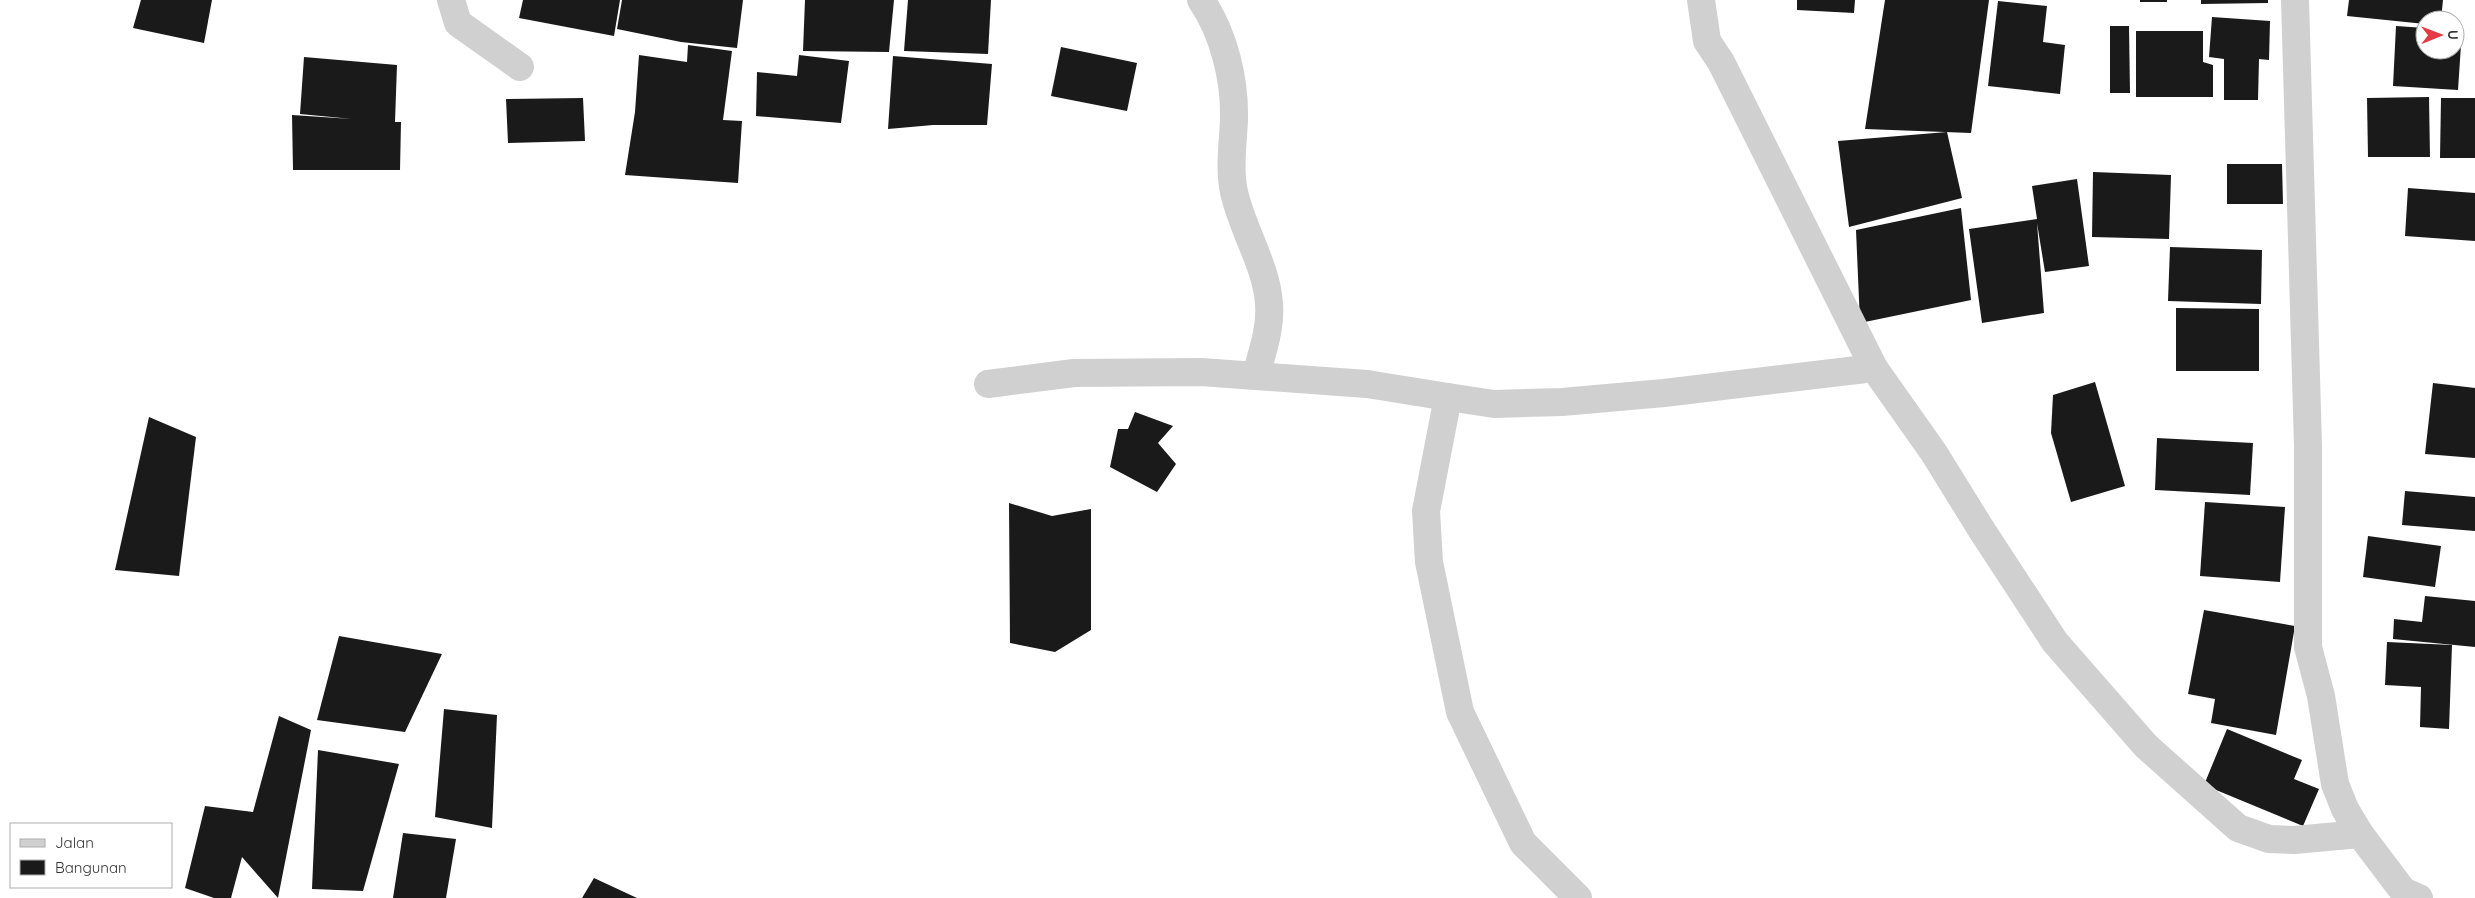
<svg xmlns="http://www.w3.org/2000/svg" width="2475" height="898" font-family="Quicksand,sans-serif">
	<rect width="100%" height="100%" fill="#fff"/>
	<g fill="#1a1a1a">
		<polygon points="141,0 212,0 204,43 133,28"/>
		<polygon points="523,0 620,0 614,36 519,18"/>
		<polygon points="622,0 743,0 737,48 681,42 617,29"/>
		<polygon points="805,0 894,0 889,52 803,51"/>
		<polygon points="908,0 991,0 988,54 904,51"/>
		<polygon points="1797,0 1855,0 1854,13 1797,10"/>
		<polygon points="1885,0 1989,0 1971,133 1865,129"/>
		<rect x="2140" y="0" width="27" height="2"/>
		<polygon points="2201,0 2268,0 2268,3 2201,4"/>
		<polygon points="2349,0 2443,0 2441,20 2425,20 2425,24 2347,16"/>
		<polygon points="1998,1 2047,6 2043,42 2065,45 2060,94 1988,86"/>
		<polygon points="2212,17 2270,21 2269,60 2259,59 2258,100 2224,100 2224,59 2209,57"/>
		<polygon points="2110,26 2129,26 2130,93 2110,93"/>
		<polygon points="2396,26 2425,28 2425,50 2455,50 2455,30 2462,30 2458,90 2393,86"/>
		<polygon points="2136,31 2203,31 2203,62 2213,65 2213,97 2136,97"/>
		<polygon points="688,45 732,51 723,120 742,121 738,183 625,175 635,112 639,55 687,62"/>
		<polygon points="1061,47 1137,63 1127,111 1051,96"/>
		<polygon points="799,55 849,61 841,123 756,116 757,72 797,76"/>
		<polygon points="893,56 992,64 987,125 933,125 888,129"/>
		<polygon points="304,57 397,65 395,122 401,122 400,170 293,170 292,115 352,119 300,114"/>
		<polygon points="2429,97 2430,157 2368,157 2367,98"/>
		<polygon points="583,98 585,141 508,143 506,99"/>
		<polygon points="2441,98 2475,98 2475,158 2440,158"/>
		<polygon points="1947,132 1962,198 1849,227 1838,141"/>
		<polygon points="2227,164 2282,164 2283,204 2227,204"/>
		<polygon points="2093,172 2171,175 2169,239 2092,237"/>
		<polygon points="2077,179 2089,266 2045,272 2037,223 2044,313 1982,323 1969,229 2037,219 2032,186"/>
		<polygon points="2408,188 2475,193 2475,241 2405,236"/>
		<polygon points="1961,208 1971,300 1860,323 1856,230"/>
		<polygon points="2170,247 2262,250 2261,304 2168,301"/>
		<polygon points="2176,308 2259,309 2259,371 2176,371"/>
		<polygon points="2095,382 2125,486 2071,502 2051,433 2053,395"/>
		<polygon points="2433,383 2475,388 2475,458 2425,454"/>
		<polygon points="1135,412 1173,426 1158,443 1176,464 1157,492 1110,467 1118,429 1128,429"/>
		<polygon points="149,417 196,437 179,576 115,570"/>
		<polygon points="2157,438 2253,443 2250,495 2155,490"/>
		<polygon points="2405,491 2475,497 2475,531 2402,525"/>
		<polygon points="2205,502 2285,507 2280,582 2200,576"/>
		<polygon points="1009,503 1052,516 1091,509 1091,630 1055,652 1010,643"/>
		<polygon points="2368,536 2441,546 2435,587 2363,577"/>
		<polygon points="2425,596 2475,601 2475,647 2393,639 2394,619 2422,622"/>
		<polygon points="2204,610 2295,626 2276,735 2211,723 2215,699 2188,694"/>
		<polygon points="339,636 442,654 405,732 317,720"/>
		<polygon points="2387,642 2452,645 2449,729 2420,727 2421,687 2385,685"/>
		<polygon points="444,709 497,715 492,828 435,817"/>
		<polygon points="279,716 311,730 278,898 242,857 231,898 214,898 185,888 205,806 253,812"/>
		<polygon points="2227,729 2302,760 2294,779 2319,789 2303,826 2204,785"/>
		<polygon points="318,750 399,764 363,891 312,889"/>
		<polygon points="403,833 456,839 446,898 393,898"/>
		<polygon points="594,878 637,898 582,898"/>
	</g>
	<g fill="none" stroke-linecap="round" stroke-linejoin="round">
		<g stroke="#d0d0d0" stroke-width="28">
			<polyline points="451,0 458,23 520,67"/>
			<path d="M1201,0C1224,34 1235,79 1234,120C1233,143 1229,169 1234,192C1242,229 1267,267 1269,304C1271,328 1262,353 1256,375"/>
			<polyline points="1701,0 1707,41 1721,62 1874,368 1934,453 1981,529 2055,642 2146,746 2238,828 2269,839 2294,840 2360,834"/>
			<polyline points="2295,0 2308,445 2308,647 2321,696 2335,784 2345,809 2360,834 2403,891 2419,898"/>
			<polyline points="988,384 1074,373 1201,372 1367,384 1448,397 1426,511 1429,562 1460,712 1523,843 1578,898"/>
			<polyline points="1448,397 1494,404 1562,402 1664,393 1874,368"/>
		</g>
	</g>
	<rect x="10" y="823" width="162" height="65" fill="#ffffff" stroke="#adadad"/>
	<rect x="20" y="839" width="25" height="8" fill="#d0d0d0" stroke="#adadad"/>
	<text x="55" y="848" font-size="15" fill="#333333">Jalan</text>
	<rect x="20" y="860" width="25" height="15" fill="#1a1a1a" stroke="#adadad"/>
	<text x="55" y="873" font-size="15" fill="#333333">Bangunan</text>
	<g transform="translate(2440 35) rotate(89)"><circle r="24" fill="#ffffff" stroke="#adadad"/>
	<path d="M0-4L9 19L0 12L-9 19Z" fill="#e63946"/>
	<text y="-8" font-size="14" font-weight="bold" text-anchor="middle" fill="#333333">U</text>
	</g>
</svg>
